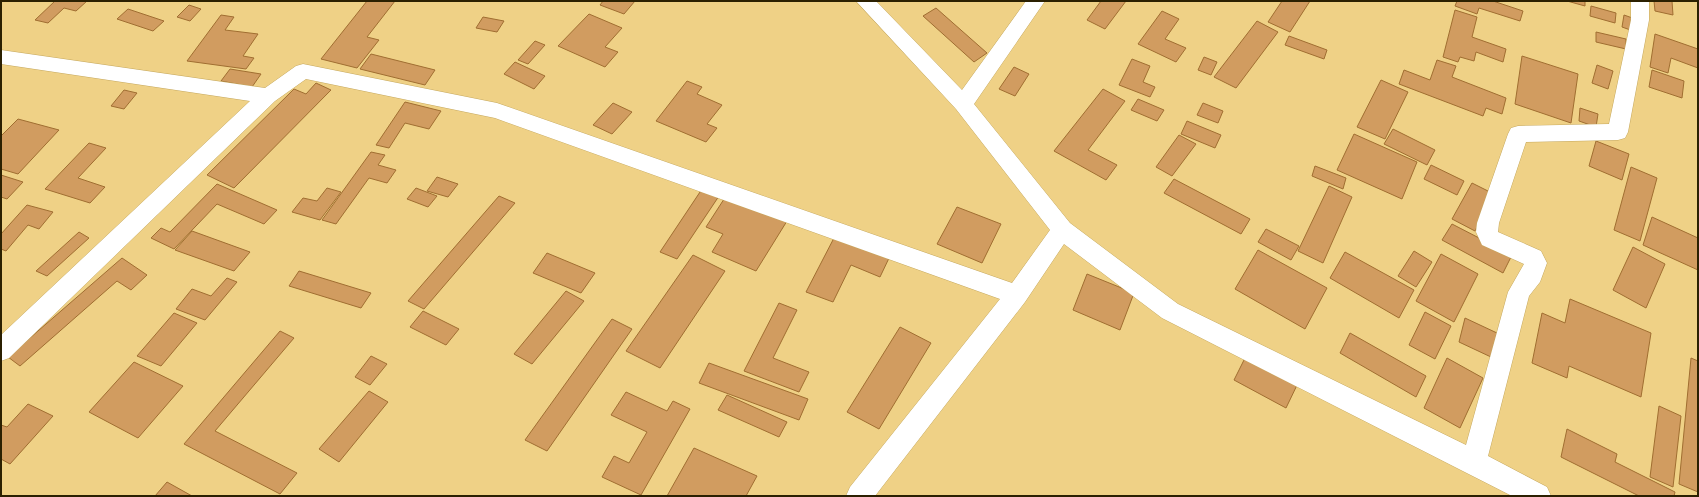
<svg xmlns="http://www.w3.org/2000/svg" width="1699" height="497" font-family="Karla,sans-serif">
	<rect width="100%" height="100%" fill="#efd186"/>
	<g fill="#d19c60" stroke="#a06e31">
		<polygon points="55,1 87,1 76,11 64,8 48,23 35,20"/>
		<polygon points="367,1 395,1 367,37 379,40 357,68 321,59"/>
		<polygon points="603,1 635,1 624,14 600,5"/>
		<polygon points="1101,1 1126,1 1105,29 1087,20"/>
		<polygon points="1282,1 1310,1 1290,32 1268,22"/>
		<polygon points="1457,1 1493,1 1523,11 1520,21 1479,8 1477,14 1455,6"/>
		<polygon points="1567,1 1585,1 1585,6"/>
		<polygon points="1654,1 1672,1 1673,15 1655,11"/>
		<polygon points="189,5 201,9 190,21 177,17"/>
		<polygon points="1591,6 1616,13 1615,23 1590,16"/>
		<polygon points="936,8 987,53 974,62 923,16"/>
		<polygon points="128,9 164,21 153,31 117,19"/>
		<polygon points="1455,10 1477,17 1472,37 1506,49 1503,62 1476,52 1474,61 1460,57 1458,62 1443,57"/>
		<polygon points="1162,11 1179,19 1165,39 1186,48 1176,62 1138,44"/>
		<polygon points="589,14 622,28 605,47 618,52 605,67 558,46"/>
		<polygon points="221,15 234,17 225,30 258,34 243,56 254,58 246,69 187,61"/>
		<polygon points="1624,15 1638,20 1636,32 1622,27"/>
		<polygon points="483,17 504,21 497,32 476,28"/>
		<polygon points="1257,21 1278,32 1236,88 1214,77"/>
		<polygon points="1596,32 1626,39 1626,49 1596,42"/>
		<polygon points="1655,34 1698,49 1698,68 1671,58 1668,73 1650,67"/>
		<polygon points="1289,36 1327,50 1324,59 1285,45"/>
		<polygon points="535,41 545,45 528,64 518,60"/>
		<polygon points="371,54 435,70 425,85 360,69"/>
		<polygon points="1522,56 1578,74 1571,123 1515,104"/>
		<polygon points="1204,57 1217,62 1211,75 1198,70"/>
		<polygon points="1132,59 1150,66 1143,82 1155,87 1150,97 1119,85"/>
		<polygon points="1437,60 1456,66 1452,77 1506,98 1502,114 1486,108 1483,116 1399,84 1404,70 1430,80"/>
		<polygon points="515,62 545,76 534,89 504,74"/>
		<polygon points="1597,65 1613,71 1608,89 1592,83"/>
		<polygon points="1014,67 1029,74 1015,96 999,89"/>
		<polygon points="230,69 261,74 252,87 221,81"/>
		<polygon points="1652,70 1684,81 1682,98 1649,87"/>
		<polygon points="1381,80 1408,92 1385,139 1357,127"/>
		<polygon points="687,81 702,87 697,94 722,105 707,124 717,128 706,142 656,121"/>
		<polygon points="316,83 331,90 234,188 207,175 294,89 306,94"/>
		<polygon points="1103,89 1125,101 1088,150 1117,165 1106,180 1054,151"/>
		<polygon points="124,90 137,93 124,109 111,106"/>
		<polygon points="1138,99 1164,110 1157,121 1131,110"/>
		<polygon points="405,102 441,111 429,129 405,123 389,148 376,145"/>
		<polygon points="613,103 632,112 612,134 593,125"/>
		<polygon points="1203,103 1223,111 1218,123 1197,115"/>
		<polygon points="1580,108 1598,114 1596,127 1579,121"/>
		<polygon points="18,119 59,130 18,174 1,169 1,136"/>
		<polygon points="1187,121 1221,135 1215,148 1181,134"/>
		<polygon points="1393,129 1435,150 1427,165 1384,144"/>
		<polygon points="1354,134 1417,162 1402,199 1337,170"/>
		<polygon points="1179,135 1196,144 1172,176 1156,167"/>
		<polygon points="1596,141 1629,154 1622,180 1589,166"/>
		<polygon points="89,143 106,148 78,178 105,187 90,203 45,189"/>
		<polygon points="371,152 385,155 378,165 396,170 387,183 369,178 336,224 322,220"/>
		<polygon points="1431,165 1464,181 1457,195 1424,179"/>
		<polygon points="1315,166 1346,178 1343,189 1312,176"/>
		<polygon points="1631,167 1657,178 1640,241 1614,230"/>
		<polygon points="1,175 23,182 7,199 1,197"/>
		<polygon points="437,177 458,184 448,197 427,191"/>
		<polygon points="1174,179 1250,219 1241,234 1164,193"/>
		<polygon points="1472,183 1494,194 1475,231 1452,219"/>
		<polygon points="217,184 277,210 264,224 217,204 174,249 151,238 161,228 170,232"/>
		<polygon points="1329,186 1352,197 1323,263 1298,251"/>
		<polygon points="327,188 341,192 320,220 292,212 303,198 317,201"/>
		<polygon points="416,188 437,196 428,207 407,199"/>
		<polygon points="702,189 719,196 677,259 660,252"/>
		<polygon points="499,196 515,203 424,309 408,301"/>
		<polygon points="726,196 787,221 756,271 712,252 723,234 706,227"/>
		<polygon points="27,205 53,212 39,229 28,225 6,251 1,249 1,234"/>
		<polygon points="957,207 1001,224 982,263 937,244"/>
		<polygon points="1652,217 1698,238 1698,270 1643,245"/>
		<polygon points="1452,224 1512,255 1503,273 1442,240"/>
		<polygon points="1266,229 1299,246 1291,260 1258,242"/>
		<polygon points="192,231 250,252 234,271 175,250"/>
		<polygon points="79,232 89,238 47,276 36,271"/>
		<polygon points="835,236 890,256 880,277 851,265 833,302 806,292"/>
		<polygon points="1633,247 1665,264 1646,308 1613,290"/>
		<polygon points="1258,250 1327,288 1305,329 1235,289"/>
		<polygon points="1414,251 1432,262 1416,287 1398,276"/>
		<polygon points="1345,252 1414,290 1399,318 1330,278"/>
		<polygon points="547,253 595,273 581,293 533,273"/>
		<polygon points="1441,254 1478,274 1454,322 1416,301"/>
		<polygon points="693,255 725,271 660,368 626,351"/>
		<polygon points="122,258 147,275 131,290 117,281 20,366 8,357"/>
		<polygon points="299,271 371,293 361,308 289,286"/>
		<polygon points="1087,274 1134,293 1120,330 1073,310"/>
		<polygon points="227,278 237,282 205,320 176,309 192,289 211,296"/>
		<polygon points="566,291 584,301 532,364 514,354"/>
		<polygon points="1570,299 1651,333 1641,397 1569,366 1567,378 1532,363 1542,313 1565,323"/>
		<polygon points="779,303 797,310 773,358 809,372 799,392 744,371"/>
		<polygon points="423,311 459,329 446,345 410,327"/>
		<polygon points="1425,312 1451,326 1435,359 1409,345"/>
		<polygon points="174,313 197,323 161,366 137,356"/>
		<polygon points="1465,318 1497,333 1491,357 1459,342"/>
		<polygon points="612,319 632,329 547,451 525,440"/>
		<polygon points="900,327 931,343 879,429 847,412"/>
		<polygon points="280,331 294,338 215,431 297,473 280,494 184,444"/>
		<polygon points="1350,333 1426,376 1416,397 1340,353"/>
		<polygon points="1247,354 1299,381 1286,408 1234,380"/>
		<polygon points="371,356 387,364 370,385 355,377"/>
		<polygon points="1447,358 1483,378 1460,428 1424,408"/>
		<polygon points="1691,358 1698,361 1698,492 1679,484"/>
		<polygon points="134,362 183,386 138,438 89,412"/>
		<polygon points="709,363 808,399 799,420 699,383"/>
		<polygon points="369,391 388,402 339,462 319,449"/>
		<polygon points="626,392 667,411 673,401 690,409 641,495 602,477 614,456 629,463 647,432 611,415"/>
		<polygon points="727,395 787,422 779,437 718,410"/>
		<polygon points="28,404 53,416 10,464 1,459 1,425 7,427"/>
		<polygon points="1659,406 1681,416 1673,487 1650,477"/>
		<polygon points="1567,429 1617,454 1615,462 1675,492 1674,496 1639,496 1561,457"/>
		<polygon points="694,448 757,476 746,496 667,496"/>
		<polygon points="167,482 192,496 155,496"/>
	</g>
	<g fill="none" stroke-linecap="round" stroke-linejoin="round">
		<g stroke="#c5a85e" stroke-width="1">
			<polygon id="minor" points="856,1 876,1 962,90 1026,1 1045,1 974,104 1070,223 1178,304 1466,445 1508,292 1524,264 1482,245 1476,232 1477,223 1508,134 1511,128 1518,126 1609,124 1631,20 1631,1 1649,1 1649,20 1628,132 1625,138 1618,140 1526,142 1499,223 1498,232 1541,251 1547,263 1540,282 1529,296 1488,456 1547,487 1551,496 1512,496 1162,318 1064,244 1025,302 875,496 846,496 850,487 1000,299 495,118 306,79 275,101 9,358 1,361 1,335 250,101 1,64 1,50 265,88 296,66 303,64 497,103 1012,283 1050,230 956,109"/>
		</g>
		<use href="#minor" fill="#fff" fill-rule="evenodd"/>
	</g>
	<rect width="1699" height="497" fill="none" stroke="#2b2001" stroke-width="4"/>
</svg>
